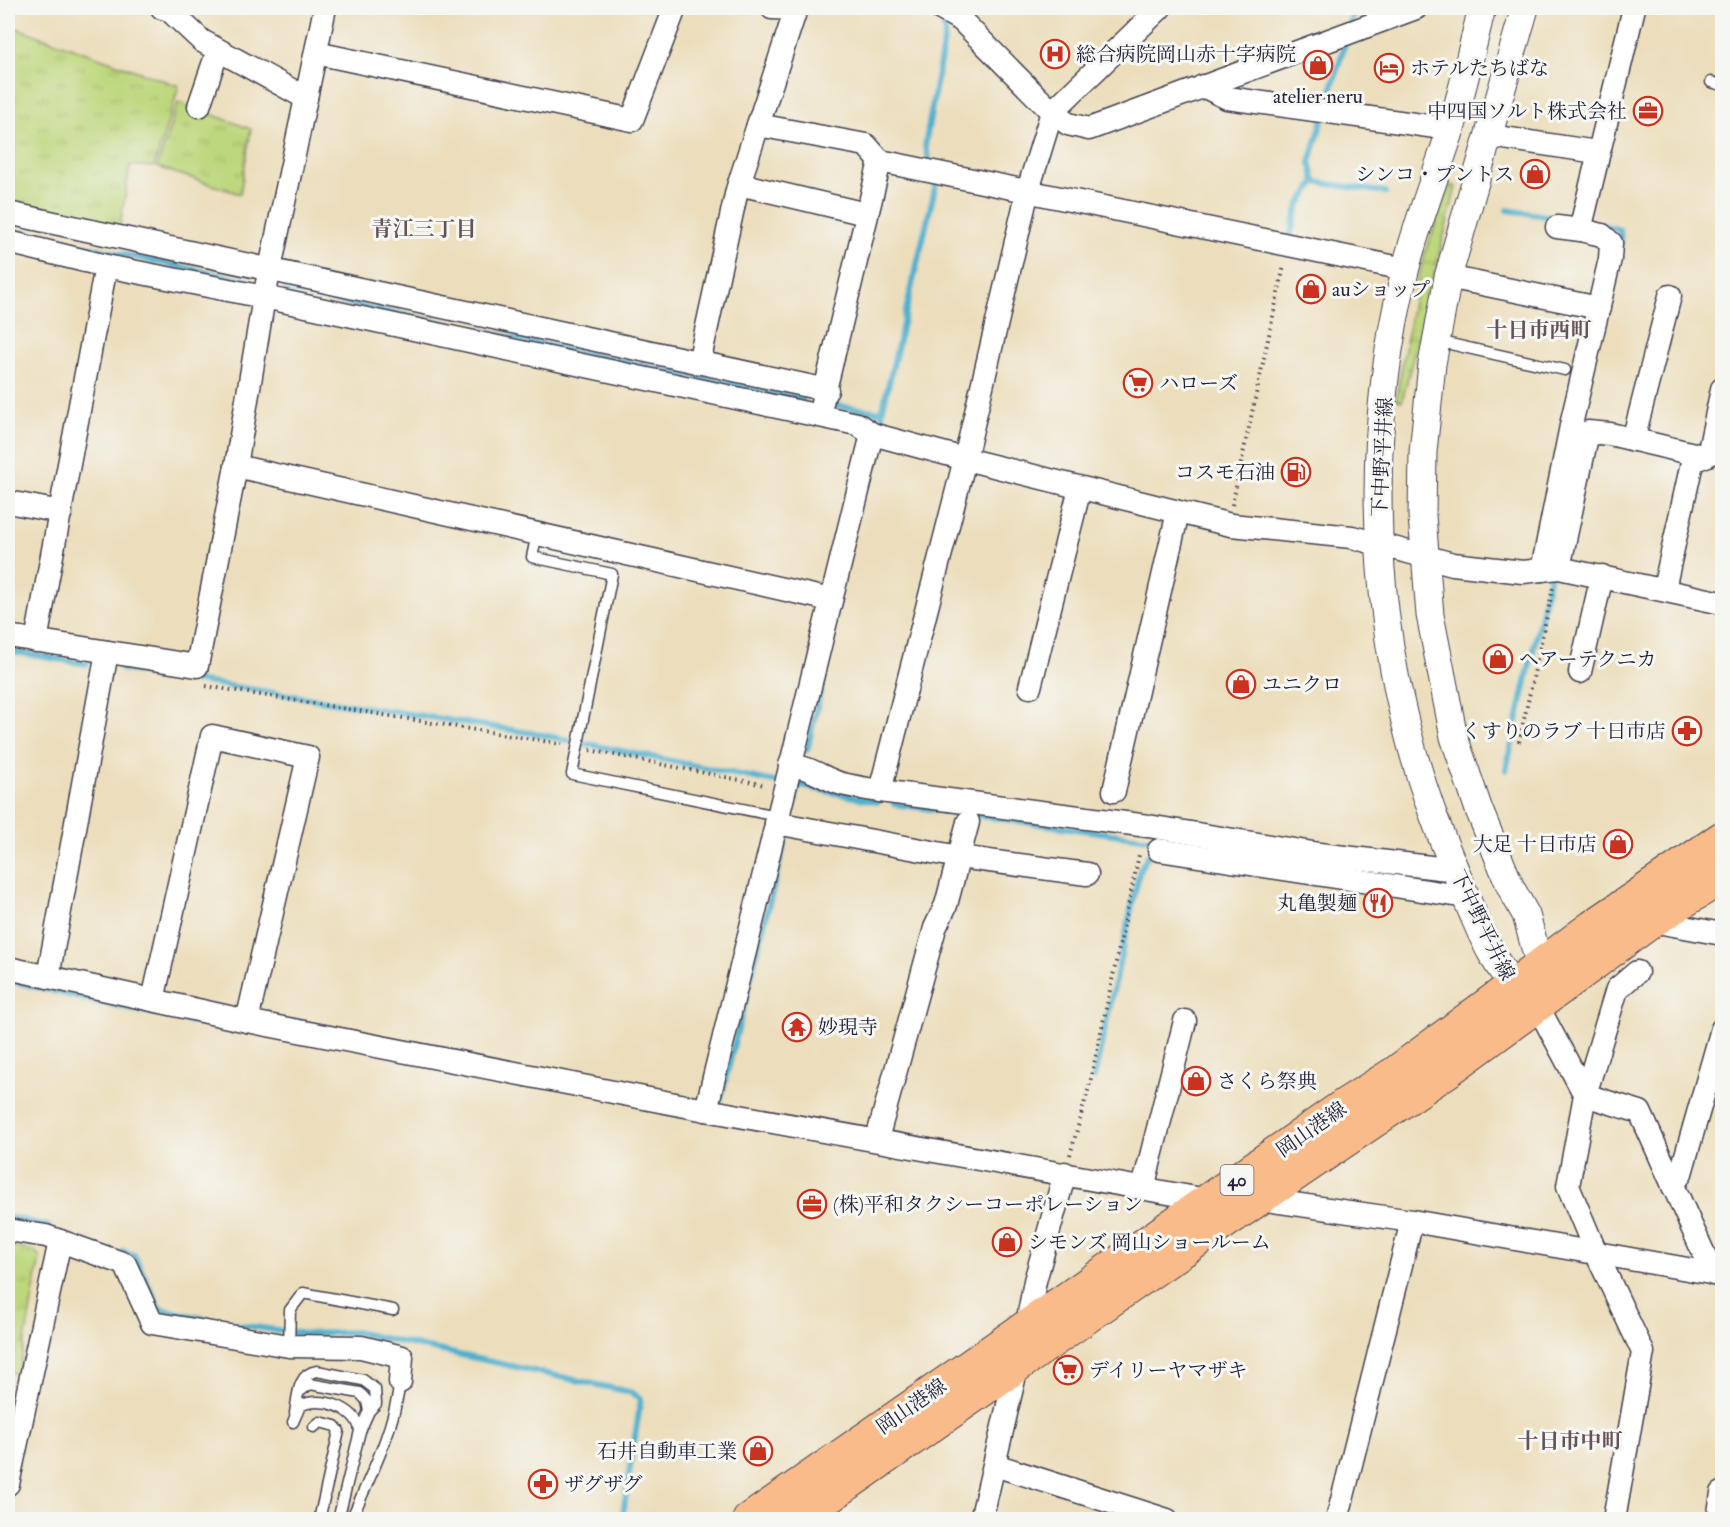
<svg xmlns="http://www.w3.org/2000/svg" width="1730" height="1527" font-family="'IM FELL Double Pica','Noto Serif JP',serif">
	<defs>
		<pattern id="grass-tufts" width="24" height="20" patternUnits="userSpaceOnUse" patternTransform="scale(1.5)"><rect width="24" height="20" fill="#bdd77c"/><path d="M3 7l-1-3M5 7V3M7 7l1-3M15 17l-1-3M17 17v-4M19 17l1-3" fill="none" stroke="#a2b86c"/></pattern>
	</defs>
	<rect width="100%" height="100%" fill="#f6f6f2"/>
	<filter id="ink" filterUnits="userSpaceOnUse"><feTurbulence type="fractalNoise" baseFrequency=".0167" numOctaves="2"/><feDisplacementMap in="SourceGraphic" scale="12" xChannelSelector="R" yChannelSelector="G"/><feConvolveMatrix kernelMatrix="1 2 1 2 8 2 1 2 1" color-interpolation-filters="sRGB"/></filter>
	<filter id="wash" filterUnits="userSpaceOnUse"><feTurbulence type="fractalNoise" baseFrequency=".008" numOctaves="4" result="noise"/><feDisplacementMap in="SourceGraphic" scale="24" xChannelSelector="R" yChannelSelector="G"/><feGaussianBlur stdDeviation="1.35" result="paint"/><feColorMatrix in="noise" values="0 0 0 0 0 0 0 0 0 0 0 0 0 0 0 0 0 1.4 0 .05"/><feComposite in="paint" operator="in"/></filter>
	<g filter="url(#wash)">
		<rect width="100%" height="100%" fill="#ecdebc"/>
		<g fill="url(#grass-tufts)" stroke="#707c5c" stroke-width="1.5">
			<polygon points="8,25 179,86 154,167 130,165 119,233 8,208"/>
			<polygon points="178,102 251,129 240,194 157,167"/>
			<polygon points="1451,185 1456,187 1402,401 1396,400 1415,291 1427,246"/>
			<polygon points="8,1246 34,1251 40,1257 19,1374 8,1372"/>
		</g>
		<g fill="none" stroke-linecap="round" stroke-linejoin="round">
			<g stroke="#4fb0ce" stroke-width="6">
				<polyline points="1349,27 1355,8"/>
				<polyline points="931,166 925,146 945,34 943,17"/>
				<polyline points="1315,182 1385,192"/>
				<polyline points="1507,210 1559,218"/>
				<polyline points="1601,225 1620,230 1621,245"/>
				<polyline points="8,230 248,281"/>
				<polyline points="1290,236 1299,205 1315,182 1310,162 1346,40"/>
				<polyline points="285,290 803,399"/>
				<polyline points="831,405 882,412 883,430"/>
				<polyline points="882,412 936,184 934,176"/>
				<polyline points="8,651 87,664"/>
				<polyline points="121,669 538,734 775,782"/>
				<polyline points="807,750 828,660"/>
				<polyline points="1506,770 1550,575"/>
				<polyline points="797,785 878,802"/>
				<polyline points="894,804 1163,841"/>
				<polyline points="793,806 798,785"/>
				<polyline points="8,980 99,1002 230,1029"/>
				<polyline points="1094,1078 1140,869 1153,848"/>
				<polyline points="719,1105 785,840"/>
				<polyline points="8,1217 48,1226"/>
				<polyline points="123,1251 134,1255 160,1309 225,1323 306,1334 355,1332 630,1392 641,1398 622,1520"/>
			</g>
		</g>
	</g>
	<g filter="url(#ink)">
		<g fill="none" stroke-linecap="round" stroke-linejoin="round">
			<g stroke="#403e4e" stroke-width="13">
				<g id="service">
					<polyline points="1711,82 1722,85"/>
					<polyline points="1437,341 1565,370"/>
					<polyline points="537,534 532,557 612,574 572,774 777,816"/>
					<polyline points="289,1346 290,1310 303,1293 393,1310"/>
					<polyline points="299,1392 310,1384 360,1393 367,1401 369,1411"/>
					<path d="M295,1413C298,1397 297,1374 317,1371L363,1380L375,1389L376,1404L369,1411L360,1431"/>
					<path d="M293,1422L300,1406C320,1395 358,1408 360,1431L338,1520"/>
					<polyline points="314,1427 320,1422 335,1426 339,1431 319,1520"/>
					<path d="M351,1520C371,1474 393,1433 400,1382"/>
				</g>
			</g>
			<g stroke="#403e4e" stroke-width="25">
				<g id="minor">
					<polyline points="162,8 169,10 202,41 306,98"/>
					<polyline points="772,8 796,9 758,125 866,145 880,161 1405,269"/>
					<polyline points="939,8 961,20 1052,112 1068,124 1089,129 1416,8"/>
					<polyline points="316,53 632,120 675,8"/>
					<polyline points="1203,86 1227,98 1450,129"/>
					<polyline points="199,106 218,50"/>
					<polyline points="1490,136 1597,152"/>
					<polyline points="739,184 866,214"/>
					<polyline points="8,213 827,390"/>
					<polyline points="1557,227 1581,230"/>
					<polyline points="8,242 106,266 264,297 857,424 872,434 965,459 1231,525 1352,537 1453,564 1523,572 1559,568 1722,603"/>
					<polyline points="1448,277 1599,308"/>
					<polyline points="699,363 737,190 758,125"/>
					<polyline points="822,403 880,161"/>
					<polyline points="1633,440 1670,296"/>
					<polyline points="1693,461 1708,455 1722,389"/>
					<polyline points="236,466 831,600"/>
					<polyline points="8,502 61,512"/>
					<polyline points="1559,568 1588,432 1610,434 1694,454 1664,589"/>
					<polyline points="1542,570 1573,416 1610,259 1611,243 1602,235 1581,230 1583,218 1634,8"/>
					<polyline points="8,636 197,666 236,466 264,297 325,8"/>
					<polyline points="36,641 106,266"/>
					<polyline points="1580,672 1602,576"/>
					<polyline points="1030,687 1080,488"/>
					<path d="M790,765C814,768 821,778 842,784C854,787 867,789 880,791L1148,826L1319,854L1456,870"/>
					<polyline points="880,791 965,459 1028,190 1052,112 1160,8"/>
					<polyline points="1114,791 1178,512"/>
					<polyline points="776,823 959,857 1087,874"/>
					<polyline points="1159,850 1467,897"/>
					<polyline points="1652,921 1722,934"/>
					<polyline points="8,968 247,1021 706,1110 1207,1200"/>
					<polyline points="1637,972 1617,989 1585,1095 1640,1112 1713,1274"/>
					<polyline points="48,977 107,652"/>
					<polyline points="153,1000 212,736 308,757 247,1021"/>
					<polyline points="1537,1005 1585,1095 1568,1186 1597,1255 1643,1352 1614,1520"/>
					<polyline points="706,1110 872,434"/>
					<polyline points="877,1139 935,928 946,905 968,822"/>
					<polyline points="1673,1186 1681,1173 1722,1029"/>
					<polyline points="1143,1188 1185,1021"/>
					<polyline points="1259,1199 1412,1221 1722,1275"/>
					<polyline points="8,1230 46,1236 125,1264 152,1323 289,1346 361,1347 402,1357 400,1382"/>
					<polyline points="995,1465 1167,1520"/>
					<polyline points="8,1484 60,1241"/>
					<polyline points="981,1520 1027,1324 1035,1281 1065,1173"/>
					<polyline points="1337,1520 1412,1221"/>
					<polyline points="1718,1520 1722,1493"/>
				</g>
			</g>
			<g stroke="#403e4e" stroke-width="29">
				<g id="tertiary">
					<path d="M1482,8C1472,48 1463,89 1451,129C1436,175 1418,220 1406,267C1357,459 1373,678 1451,860C1471,906 1488,968 1529,999"/>
					<polyline points="1525,8 1448,277 1432,364 1423,452 1422,516 1430,615 1454,737 1479,810 1511,888 1526,915 1540,966 1539,983"/>
				</g>
			</g>
			<g stroke="#403e4e" stroke-width="35">
				<g id="primary">
					<polyline points="749,1520 1343,1106 1395,1073 1592,927 1722,838"/>
					<polyline points="796,1520 1154,1270 1449,1070 1652,921 1722,877"/>
				</g>
			</g>
			<g stroke="#403e4e" stroke-width="4" stroke-dasharray="1.5 4.5" stroke-linecap="butt">
				<polyline points="1232,505 1284,266"/>
				<polyline points="206,686 562,744"/>
				<polyline points="1519,742 1553,588"/>
				<polyline points="590,750 765,785"/>
				<polyline points="1070,1155 1090,1083 1139,855"/>
			</g>
			<use href="#service" stroke="#fff" stroke-width="10"/>
			<use href="#minor" stroke="#fff" stroke-width="22"/>
			<use href="#tertiary" stroke="#fff" stroke-width="27"/>
			<use href="#primary" stroke="#fabb8b" stroke-width="33"/>
		</g>
	</g>
	<defs>
		<g id="hospital-ring" transform="scale(1.5)"><circle r="9.5" fill="#f6f6f2" stroke="#c8321e" stroke-width="1.5"/><path d="M-5-5h3v3.5h4V-5h3V5h-3V1.5h-4V5h-3Z" fill="#c8321e"/></g>
		<g id="shop-ring" transform="scale(1.5)"><circle r="9.5" fill="#f6f6f2" stroke="#c8321e" stroke-width="1.5"/><path d="M-5-2.5h2.3a2.7 3.5 0 0 1 5.4 0H5L5.5 6h-11ZM-1.5-2.5h3a1.5 2.3 0 0 0-3 0Z" fill="#c8321e"/></g>
		<g id="hotel-ring" transform="scale(1.5)"><circle r="9.5" fill="#f6f6f2" stroke="#c8321e" stroke-width="1.5"/><path d="M-6-4.5h1.5V1H6V5H4.5V3h-9V5H-6ZM-4 0a1.8 1.8 0 1 1 3.6 0ZM.5 0V-2.5h3Q6-2.5 6 0Z" fill="#c8321e"/></g>
		<g id="office-ring" transform="scale(1.5)"><circle r="9.5" fill="#f6f6f2" stroke="#c8321e" stroke-width="1.5"/><path d="M-6-3h4V-5.5h4V-3h4V5H-6ZM-1-4.5V-3h2v-1.5ZM-6 0V1H6V0Z" fill="#c8321e"/></g>
		<g id="supermarket-ring" transform="scale(1.5)"><circle r="9.5" fill="#f6f6f2" stroke="#c8321e" stroke-width="1.5"/><path d="M-6-5.5h2.5l.6 2H6L4.5 2H-2.5L-4.4-4H-6ZM-1.5 3.2a1.3 1.3 0 1 0 .1 0ZM3 3.2a1.3 1.3 0 1 0 .1 0Z" fill="#c8321e"/></g>
		<g id="fuel-ring" transform="scale(1.5)"><circle r="9.5" fill="#f6f6f2" stroke="#c8321e" stroke-width="1.5"/><path d="M-5.5-6h7V0h2V4h1.3V-2.5L3-4.5l.8-.8L6-3V5H2.5V1h-1V6h-7ZM-4.2-4.7v3.2H.2V-4.7Z" fill="#c8321e"/></g>
		<g id="pharmacy-ring" transform="scale(1.5)"><circle r="9.5" fill="#f6f6f2" stroke="#c8321e" stroke-width="1.5"/><path d="M-2-6h4v4h4v4h-4v4h-4v-4h-4v-4h4Z" fill="#c8321e"/></g>
		<g id="restaurant-ring" transform="scale(1.5)"><circle r="9.5" fill="#f6f6f2" stroke="#c8321e" stroke-width="1.5"/><path d="M-5-6h1v4h1v-4h1v4h1v-4h1v5L-1.5 .5V6h-2V.5L-5-1ZM5-6V6H3V1.5H1.5Q1.5-4 5-6Z" fill="#c8321e"/></g>
		<g id="temple-ring" transform="scale(1.5)"><circle r="9.5" fill="#f6f6f2" stroke="#c8321e" stroke-width="1.5"/><path d="M0-6L5-2H3V0L6.5 2.5H4V6H1.5V3h-3V6H-4V2.5H-6.5L-3 0V-2H-5Z" fill="#c8321e"/></g>
	</defs>
	<g fill-rule="evenodd">
		<use href="#hospital-ring" x="1055" y="54"/>
		<use href="#shop-ring" x="1318" y="65"/>
		<use href="#hotel-ring" x="1389" y="68"/>
		<use href="#office-ring" x="1648" y="111"/>
		<use href="#shop-ring" x="1535" y="174"/>
		<use href="#shop-ring" x="1311" y="289"/>
		<use href="#supermarket-ring" x="1138" y="383"/>
		<use href="#fuel-ring" x="1296" y="472"/>
		<use href="#shop-ring" x="1498" y="659"/>
		<use href="#shop-ring" x="1241" y="684"/>
		<use href="#pharmacy-ring" x="1687" y="731"/>
		<use href="#shop-ring" x="1618" y="844"/>
		<use href="#restaurant-ring" x="1378" y="903"/>
		<use href="#temple-ring" x="797" y="1027"/>
		<use href="#shop-ring" x="1196" y="1081"/>
		<use href="#office-ring" x="812" y="1204"/>
		<use href="#shop-ring" x="1007" y="1242"/>
		<use href="#supermarket-ring" x="1068" y="1370"/>
		<use href="#shop-ring" x="758" y="1451"/>
		<use href="#pharmacy-ring" x="543" y="1484"/>
	</g>
	<g text-anchor="middle" stroke-width="6" stroke-linejoin="round" paint-order="stroke">
		<rect fill="#f6f6f2" stroke="#626272" stroke-width="1.5" x="1220.5" y="1165" width="33" height="30" rx="4.5"/>
		<g font-size="18" font-weight="bold" fill="#22223b">
			<text x="1237" y="1186">40</text>
		</g>
		<g font-size="20" fill="#22223b" stroke="#f6f6f2" text-anchor="start">
			<text x="1076" y="61">総合病院岡山赤十字病院</text>
			<text x="1410" y="75">ホテルたちばな</text>
			<text x="1318" y="103" text-anchor="middle">atelier neru</text>
			<text x="1627" y="118" text-anchor="end">中四国ソルト株式会社</text>
			<text x="1514" y="181" text-anchor="end">シンコ・プントス</text>
			<text x="1332" y="296">auショップ</text>
			<text x="1159" y="390">ハローズ</text>
			<text x="1275" y="479" text-anchor="end">コスモ石油</text>
			<text x="1519" y="666">ヘアーテクニカ</text>
			<text x="1262" y="691">ユニクロ</text>
			<text x="1666" y="738" text-anchor="end">くすりのラブ 十日市店</text>
			<text x="1597" y="851" text-anchor="end">大足 十日市店</text>
			<text x="1357" y="910" text-anchor="end">丸亀製麺</text>
			<text x="818" y="1034">妙現寺</text>
			<text x="1217" y="1088">さくら祭典</text>
			<text x="833" y="1211">(株)平和タクシーコーポレーション</text>
			<text x="1028" y="1249">シモンズ 岡山ショールーム</text>
			<text x="1089" y="1377">デイリーヤマザキ</text>
			<text x="737" y="1458" text-anchor="end">石井自動車工業</text>
			<text x="564" y="1491">ザグザグ</text>
		</g>
		<g font-size="20" fill="#22223b" stroke="#f6f6f2">
			<text transform="translate(1382 457) rotate(-87)" y="7">下中野平井線</text>
			<text transform="translate(1483 925) rotate(64)" y="7">下中野平井線</text>
			<text transform="translate(1311 1129) rotate(-35)" y="7">岡山港線</text>
			<text transform="translate(911 1406) rotate(-35)" y="7">岡山港線</text>
		</g>
		<g font-size="21" font-weight="bold" fill="#64535a" stroke="#f6f6f2">
			<text x="424" y="236">青江三丁目</text>
			<text x="1539" y="337">十日市西町</text>
			<text x="1570" y="1448">十日市中町</text>
		</g>
	</g>
	<rect width="1730" height="1527" fill="none" stroke="#f6f6f2" stroke-width="30"/>
</svg>
